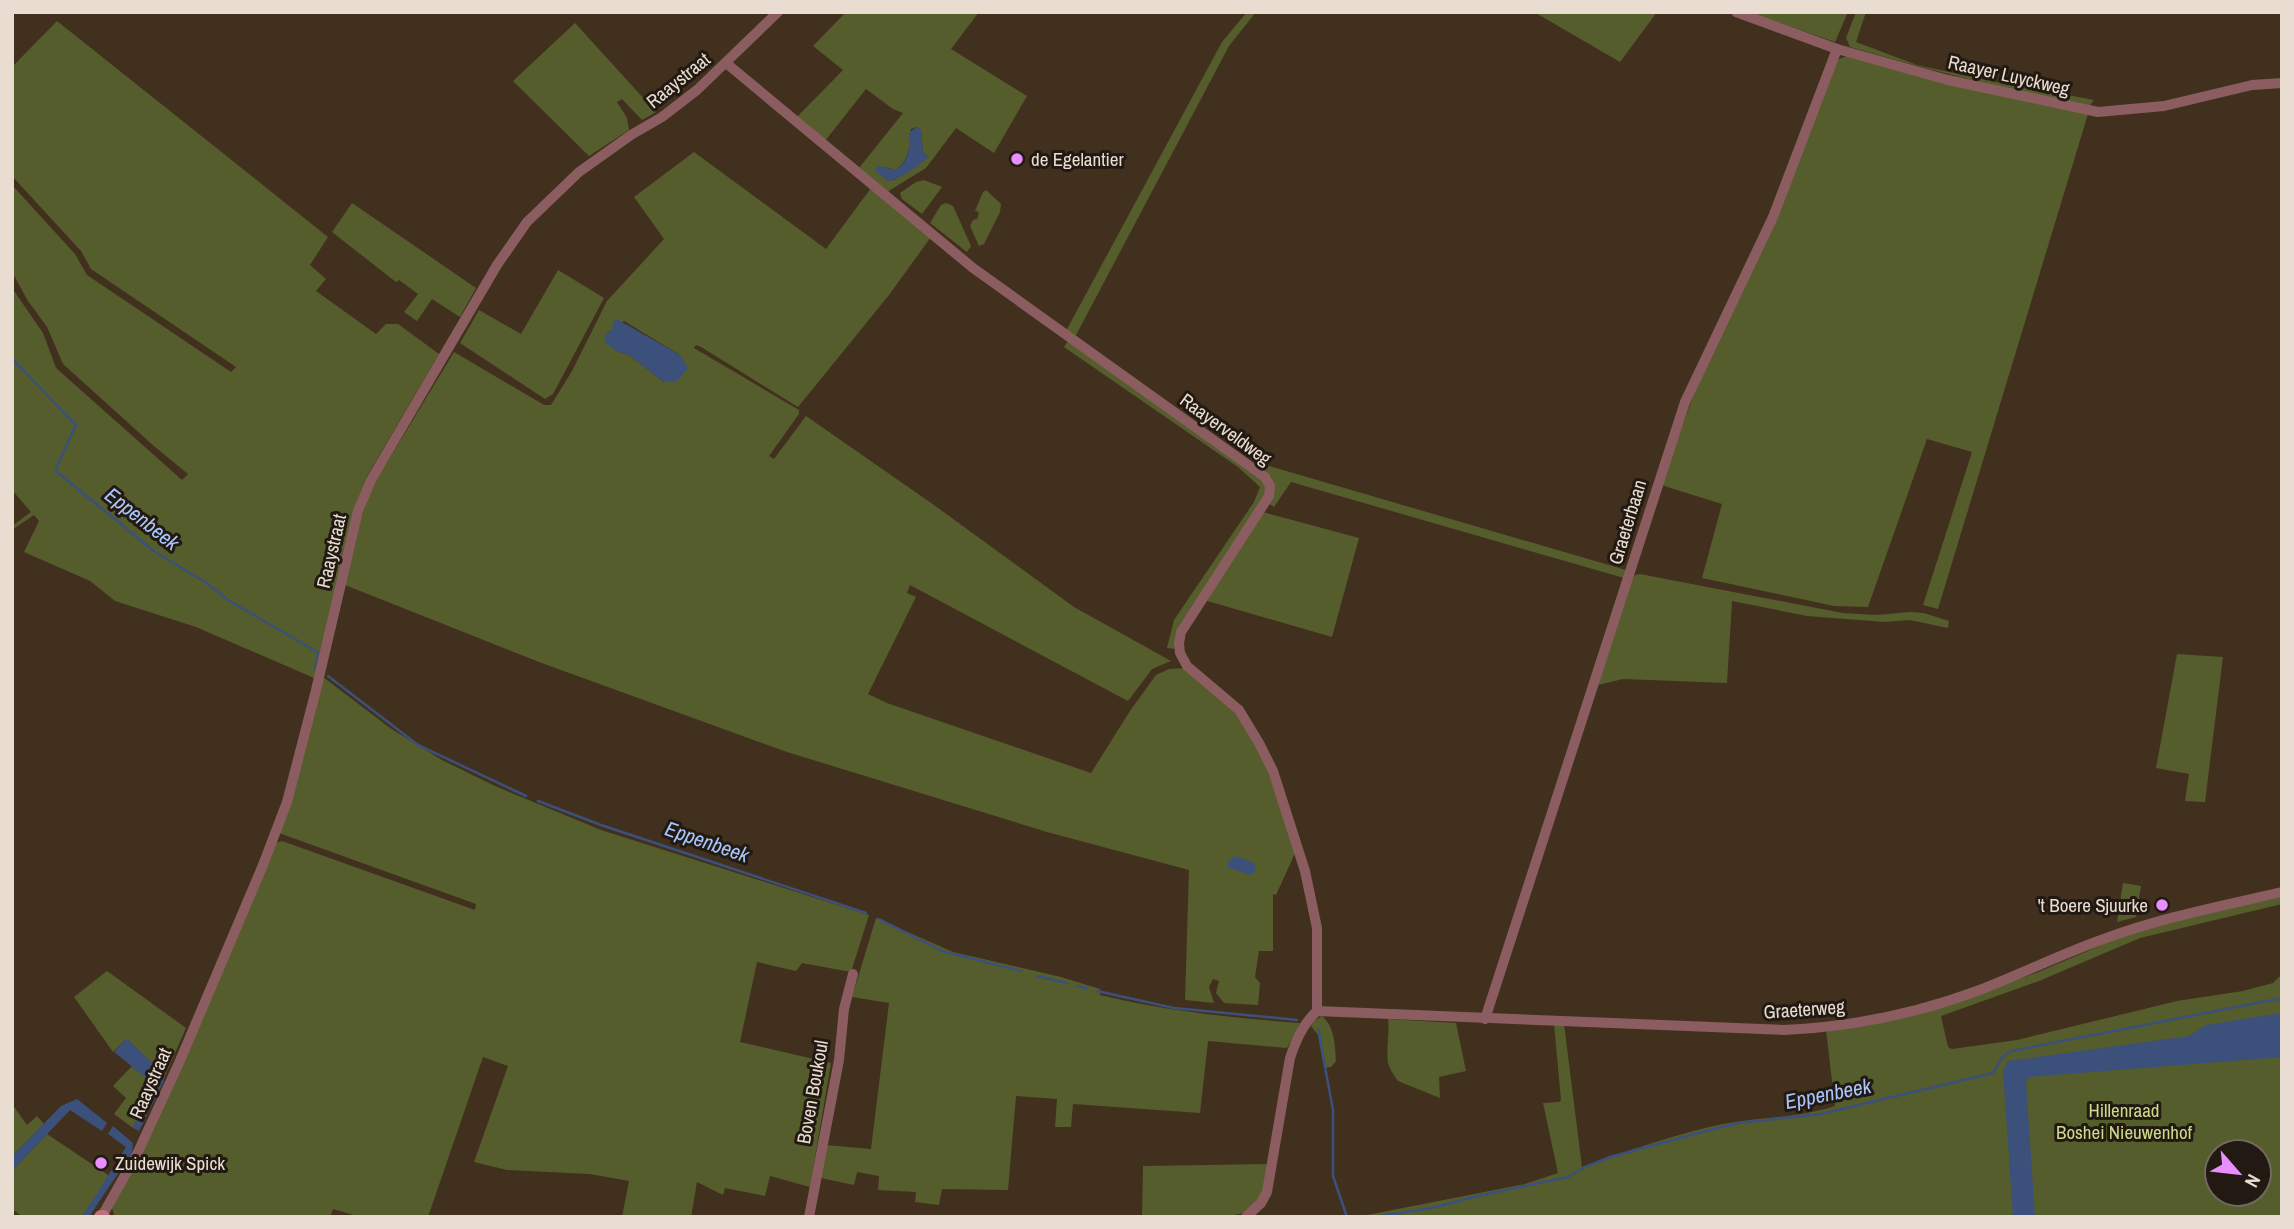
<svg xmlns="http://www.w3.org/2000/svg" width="2294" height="1229" font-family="'Archivo Narrow',sans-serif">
	<rect width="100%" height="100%" fill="#42301e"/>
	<g fill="#555d2c" fill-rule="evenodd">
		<path d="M846,12H979L951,49L1027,96L994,153L956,128L926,168L887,192L859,168L903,113L893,109L866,89L825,141L797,117L843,70L813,46ZM916,127L921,130L923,152L928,157L894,180L888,181L876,170L883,167L896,170C910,159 910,145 911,129Z"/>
		<polygon points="1247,12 1256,12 1229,46 1075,337 1066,331 1222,42"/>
		<polygon points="1534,12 1657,12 1620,62"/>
		<polygon points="1748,12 1848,12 1835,42"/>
		<path d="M1856,12H1866L1856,42L1917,65L1991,81L2094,100L2089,106C2008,90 1929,70 1850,47L1846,38Z"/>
		<polygon points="57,21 328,237 310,265 326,279 316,291 376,334 386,324 398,324 439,354 367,476 357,501 314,678 196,627 115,601 90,581 24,552 39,521 34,515 12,530 12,526 31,512 12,490 12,288 43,333 56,368 182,480 188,474 155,447 63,364 47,327 28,301 12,272 12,185 75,254 87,275 231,372 236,367 91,269 81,251 12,176 12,67"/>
		<polygon points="575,23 656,112 642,120 622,99 617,102 627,118 629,130 589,156 513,81"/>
		<polygon points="1848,56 1969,89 2088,114 1938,609 1923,605 1972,452 1927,439 1868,607 1834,606 1702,578 1722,504 1661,485 1692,399 1838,59"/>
		<path d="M694,152L826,249L871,188L931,237L889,295L798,407L701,347L696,345L694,348L799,410V414L769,456L774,459L806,416L934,505L1074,607L1171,661L1152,669L1128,701L910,585L907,593L916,597L868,694L887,703L1091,773L1130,711L1156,675L1169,669L1186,668L1229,702L1269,767L1296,851L1276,895L1273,894V951H1259L1255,977L1260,983L1258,1005L1224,1003L1216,993L1219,981L1213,979L1209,987L1214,1003L1185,1000L1189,870L1047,832L787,752L539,662L345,585L362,515L371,489L454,352L544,405H551L572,371L607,301L664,239L634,197ZM624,321L680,355L664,382L629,355L616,351L605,335Z"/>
		<polygon points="924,180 942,187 922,214 902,199 900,193 916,182"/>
		<polygon points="986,190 1001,204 1000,212 984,244 979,246 970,226 973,220 977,219 979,212 975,211 983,192"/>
		<polygon points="352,203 476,288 460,317 432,299 417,321 404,312 418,294 399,280 396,282 332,232"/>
		<polygon points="946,203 953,206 971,246 967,252 930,223 941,205"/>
		<polygon points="558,270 604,298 553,394 545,399 460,343 479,310 521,334"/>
		<polygon points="1068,341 1263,478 1267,489 1261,505 1181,623 1175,638 1176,649 1167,648 1174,620 1254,502 1260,487 1238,467 1064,347"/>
		<path d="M1255,462L1626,570L1624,578L1291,482L1274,507L1268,503C1278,480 1273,478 1255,462Z"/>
		<polygon points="1263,512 1359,538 1332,637 1204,600"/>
		<polygon points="1640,574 1843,613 1876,615 1910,612 1924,613 1949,621 1948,628 1910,620 1885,622 1807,616 1732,601 1727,683 1623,679 1598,685 1631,580 1635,575"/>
		<polygon points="2177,654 2223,657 2205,802 2185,801 2189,774 2156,768"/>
		<polygon points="323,677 390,728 442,760 495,786 601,830 869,915 851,972 802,963 796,971 757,962 740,1042 831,1063 810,1187 770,1176 765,1196 725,1188 723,1195 697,1182 691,1217 622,1217 629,1181 590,1174 507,1170 474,1162 508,1066 483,1057 428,1217 360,1217 333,1209 330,1217 115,1217 112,1208 275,843 282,841 475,910 476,904 279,833"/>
		<polygon points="2123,883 2141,886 2136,917 2117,922"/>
		<path d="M2282,895V904L2140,938L2039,981L1941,1016L1948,1047L1952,1049L2017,1040L2177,1001L2243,991L2273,983L2282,974V1217H1357L1525,1184L1558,1173L1543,1103L1559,1102L1561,1100L1554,1024H1564L1582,1167C1628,1151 1675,1134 1723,1124C1760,1117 1799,1118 1835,1106L1826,1030L1927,1011L2036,973L2137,930ZM2217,1152H2259V1194H2217Z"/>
		<path d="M876,918L953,952L1061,977L1100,989V995C1166,1011 1232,1018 1300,1023L1287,1048L1208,1041L1200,1113L1073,1104L1071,1127H1055L1057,1099L1016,1096L1008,1190L942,1189L939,1205L915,1202L916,1192L878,1190L879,1176L857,1172L854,1185L821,1178L826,1145L871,1149L889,1003L852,997Z"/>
		<polygon points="107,971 186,1028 165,1076 128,1040 125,1040 113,1052 74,997"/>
		<path d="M1322,1016C1335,1027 1335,1046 1336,1061L1331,1067L1324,1068L1318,1035L1311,1026L1314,1021Z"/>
		<path d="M1388,1019L1456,1023L1466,1071L1439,1077L1440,1098L1398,1081C1395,1077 1391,1071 1389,1066C1385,1056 1390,1032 1388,1019Z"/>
		<polygon points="132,1066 151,1082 152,1087 133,1128 114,1114 126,1098 113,1086"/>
		<polygon points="12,1104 27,1125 37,1116 44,1124 12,1156"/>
		<polygon points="47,1134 108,1175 108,1178 82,1217 23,1217 12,1209 12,1171"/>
		<polygon points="1269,1164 1264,1191 1259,1200 1244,1213 1224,1217 1142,1217 1143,1166"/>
	</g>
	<g fill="#3b507b">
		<path d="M916,127L921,130L923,152L928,157C922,164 898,180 888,181L875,170L878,166L896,170C910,160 910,147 909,133Z"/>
		<polygon points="615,318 680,355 688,368 677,381 664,382 629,355 616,351 605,342 605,335 611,331"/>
		<polygon points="1236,856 1254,863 1256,871 1250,875 1228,867 1228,861"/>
		<polygon points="2282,1013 2282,1057 2029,1077 2026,1082 2035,1217 2013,1217 2003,1070 2008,1061 2189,1036 2206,1025"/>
		<polygon points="125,1040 128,1040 165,1076 163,1083 139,1131 133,1128 152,1087 151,1082 114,1052"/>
		<polygon points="77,1099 107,1123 102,1131 70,1110 12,1171 12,1156 61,1106"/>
		<polygon points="113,1126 133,1143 132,1152 89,1217 82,1217 126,1147 108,1134"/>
	</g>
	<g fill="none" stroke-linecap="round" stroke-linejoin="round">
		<g stroke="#3b507b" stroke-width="2.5">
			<polyline points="12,359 76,425 56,468 57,472 155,552 205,582 228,600 319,653 315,669"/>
			<polyline points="328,676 418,745 526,796"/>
			<polyline points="538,801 601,825 866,913"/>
			<polyline points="879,919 942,951 1021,971"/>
			<polyline points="1037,976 1067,983"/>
			<polyline points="1077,986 1087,988"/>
			<polyline points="1097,991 1174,1008 1297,1020"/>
			<polyline points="1318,1029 1333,1110 1333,1176 1347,1217"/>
			<polyline points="1376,1217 1436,1207 1473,1197 1568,1177 1585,1167 1610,1157 1706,1131 1739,1123 1821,1114 1993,1073 2003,1056 2012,1051 2282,998"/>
		</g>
		<g stroke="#8b5d60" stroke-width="10">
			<polyline points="1736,12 1837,49 1948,80 2098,112 2164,106 2252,85 2282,83"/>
			<polyline points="726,63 973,268 1265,477 1270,486 1269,496 1181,632 1179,643 1180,653 1187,666 1239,710 1259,743 1273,771 1305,871 1317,928 1317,1011"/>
			<polyline points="1485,1019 1685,402 1773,217 1837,49"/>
			<polyline points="102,1216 137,1154 179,1063 263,865 287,802 316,690 358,511 371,480 497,265 527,222 579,172 631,135 662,117 697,90 778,12"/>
			<polyline points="809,1217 839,1060 844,1009 853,974"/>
			<path d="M1246,1217L1261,1203L1267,1192L1290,1058C1296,1040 1303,1024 1317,1011L1784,1030C1850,1027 1915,1014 1977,991C2019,975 2059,955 2101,940C2159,918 2221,906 2282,892"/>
		</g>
		<polyline stroke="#bb7278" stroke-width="14" points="101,1217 103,1217"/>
	</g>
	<g fill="#e98efe" stroke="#221a12" stroke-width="2.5">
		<circle cx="1017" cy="159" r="7"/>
		<circle cx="2162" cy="905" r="7"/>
		<circle cx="101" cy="1163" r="7"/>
	</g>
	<g text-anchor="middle" stroke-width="6" stroke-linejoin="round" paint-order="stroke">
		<g font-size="19" fill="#e9ddd2" stroke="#221a12">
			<text transform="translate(2009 75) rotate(13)" y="7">Raayer Luyckweg</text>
			<text transform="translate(678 80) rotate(-39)" y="7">Raaystraat</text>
			<text transform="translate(1226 429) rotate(36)" y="7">Raayerveldweg</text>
			<text transform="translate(1627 522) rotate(-73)" y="7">Graeterbaan</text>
			<text transform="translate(331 551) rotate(-77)" y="7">Raaystraat</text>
			<text transform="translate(1804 1009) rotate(-4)" y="7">Graeterweg</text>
			<text transform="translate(150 1083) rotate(-66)" y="7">Raaystraat</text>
			<text transform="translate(812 1092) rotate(-80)" y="7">Boven Boukoul</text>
		</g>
		<g font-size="19" fill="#e9ddd2" stroke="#221a12" text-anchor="start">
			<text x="1031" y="166">de Egelantier</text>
			<text x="2148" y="912" text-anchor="end">'t Boere Sjuurke</text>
			<text x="115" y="1170">Zuidewijk Spick</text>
		</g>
		<g font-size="19" fill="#ccda89" stroke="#221a12">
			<text x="2124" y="1117">Hillenraad<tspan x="2124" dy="22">Boshei Nieuwenhof</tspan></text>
		</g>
		<g font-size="21" font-style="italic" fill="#a8c5fc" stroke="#221a12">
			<text transform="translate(142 519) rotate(38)" y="7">Eppenbeek</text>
			<text transform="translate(707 842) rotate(19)" y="7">Eppenbeek</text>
			<text transform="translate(1828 1094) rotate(-11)" y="7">Eppenbeek</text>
		</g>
	</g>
	<rect width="2294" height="1229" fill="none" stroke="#e9ddd2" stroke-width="28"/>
	<g transform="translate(2238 1173) rotate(118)"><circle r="33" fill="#221a12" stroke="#72685f" stroke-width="2"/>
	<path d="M0-5L12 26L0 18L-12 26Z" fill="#e98efe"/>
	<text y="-10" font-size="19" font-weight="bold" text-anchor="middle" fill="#e9ddd2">N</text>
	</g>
</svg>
